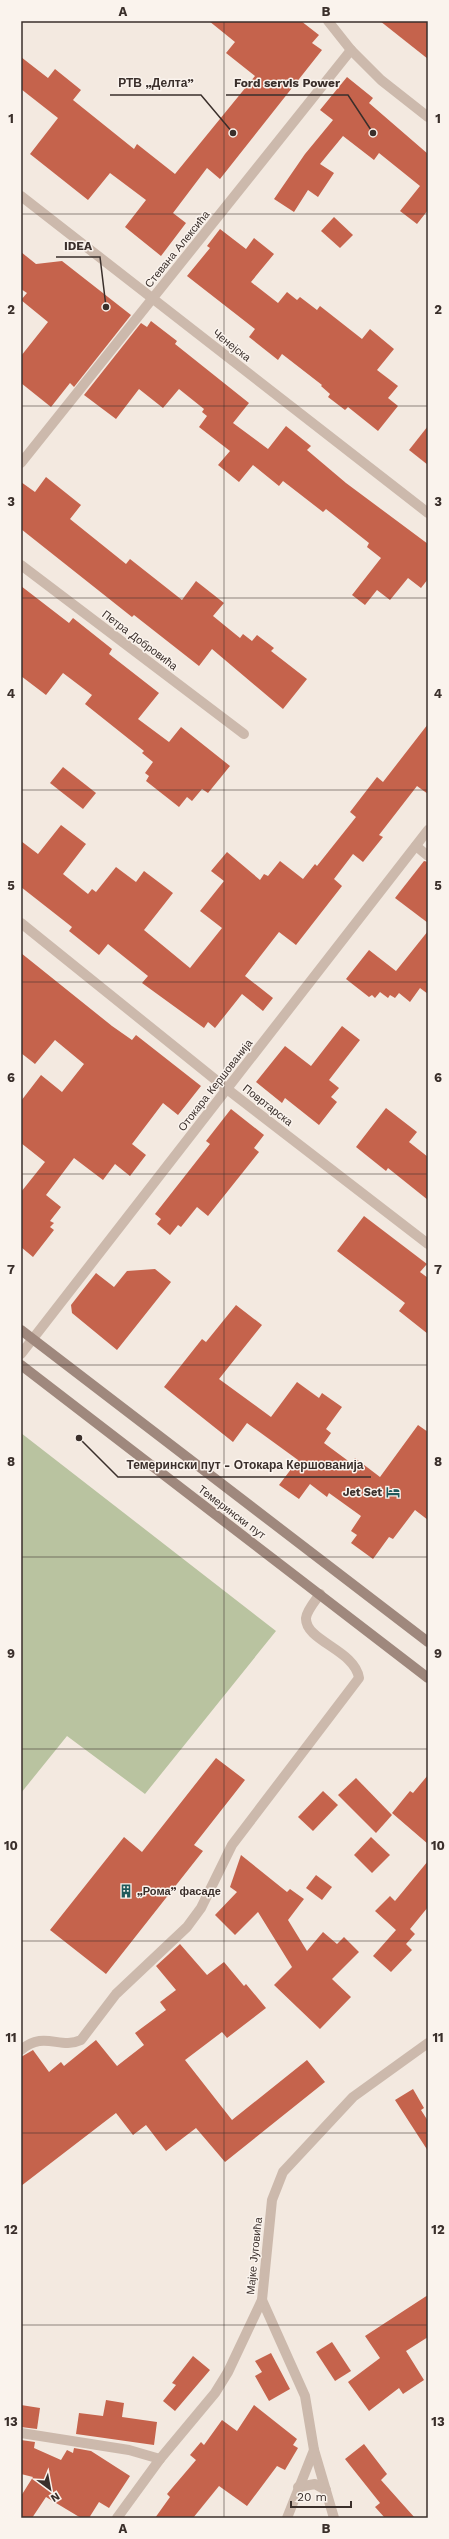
<svg xmlns="http://www.w3.org/2000/svg" width="449" height="2539" font-family="'Work Sans',sans-serif">
	<rect width="100%" height="100%" fill="#f3e9e0"/>
	<polygon fill="#b9c3a0" points="21,1433 276,1631 145,1794 67,1736 21,1793"/>
	<g fill="#c5634c">
		<polygon points="209,21 301,21 319,35 312,43 322,50 220,179 207,168 173,213 186,223 161,256 125,227 146,200 110,173 88,200 30,154 58,118 21,89 21,57 48,78 55,69 81,90 73,100 134,149 137,144 175,174 255,76 226,53 235,42"/>
		<polygon points="380,21 428,21 428,59"/>
		<polygon points="347,77 373,98 369,103 428,154 428,210 417,224 400,211 420,186 379,153 374,160 343,136 320,164 334,173 318,197 308,190 294,212 274,199 305,154 333,120 320,110"/>
		<polygon points="334,217 353,235 340,248 321,231"/>
		<polygon points="220,229 246,249 254,238 274,254 251,282 278,303 287,292 297,300 300,297 317,310 320,306 362,339 370,329 394,349 377,370 398,386 388,398 398,406 378,431 348,407 345,410 328,397 330,394 321,386 322,385 282,354 278,360 249,337 255,329 187,276 210,248 207,246"/>
		<polygon points="21,252 36,264 62,261 131,315 74,387 70,383 51,407 21,383 21,356 48,322 21,300 27,293 21,289"/>
		<polygon points="151,321 177,341 175,344 249,403 233,423 268,449 286,426 311,446 307,450 346,483 428,544 428,579 421,588 408,578 390,600 377,590 365,605 352,595 381,558 367,547 369,543 326,509 323,512 283,481 279,486 253,465 239,482 218,465 230,451 199,427 207,416 202,412 204,409 179,389 163,408 139,389 116,419 84,395 141,323 147,327"/>
		<polygon points="428,426 428,465 409,450"/>
		<polygon points="46,477 81,505 70,519 126,564 130,559 182,600 196,581 224,603 213,616 240,638 243,634 252,641 257,635 274,648 271,651 307,679 283,709 212,649 199,666 134,615 132,617 21,529 21,482 35,492"/>
		<polygon points="21,586 69,623 73,618 112,649 109,654 159,693 138,719 169,742 181,727 230,766 208,793 202,789 192,801 187,797 179,807 146,781 149,776 145,773 153,762 142,753 144,751 85,704 92,695 63,673 46,695 21,676"/>
		<polygon points="428,724 428,794 417,786 379,835 383,837 363,862 353,854 334,879 342,886 296,945 279,932 245,976 273,998 263,1011 242,994 215,1028 208,1022 204,1028 142,983 148,976 108,944 99,955 69,931 72,927 21,887 21,841 38,854 61,825 86,844 63,874 88,894 92,889 96,892 116,867 136,882 144,871 173,893 144,930 190,968 222,928 200,911 224,881 211,871 227,852 260,880 264,874 268,876 280,861 303,879 315,864 317,866 356,817 350,812 377,777 383,782"/>
		<polygon points="63,767 96,793 83,809 50,783"/>
		<polygon points="424,861 428,862 428,923 395,898"/>
		<polygon points="428,931 428,994 420,988 410,1002 399,993 395,998 390,995 388,998 380,992 375,998 372,995 369,997 346,979 369,950 396,971"/>
		<polygon points="21,953 112,1026 132,1040 136,1035 201,1086 178,1115 163,1103 132,1144 146,1155 130,1176 115,1164 103,1180 74,1158 46,1195 61,1207 50,1221 54,1223 50,1227 54,1230 33,1257 21,1247 21,1192 45,1162 21,1143 21,1101 41,1075 62,1092 84,1064 55,1040 35,1064 21,1053"/>
		<polygon points="342,1026 360,1040 329,1080 339,1088 331,1097 337,1102 319,1125 285,1098 282,1103 256,1082 285,1046 311,1066"/>
		<polygon points="386,1108 417,1132 409,1142 428,1157 428,1200 388,1168 386,1171 356,1147"/>
		<polygon points="231,1109 264,1135 254,1148 259,1152 208,1216 197,1207 181,1227 178,1225 170,1235 157,1224 161,1219 155,1214 210,1144 206,1141"/>
		<polygon points="364,1216 427,1264 420,1272 428,1278 428,1334 399,1311 405,1303 337,1251"/>
		<polygon points="155,1269 171,1282 117,1350 72,1313 71,1305 96,1273 114,1287 127,1271"/>
		<polygon points="236,1305 262,1325 219,1379 271,1417 297,1382 319,1398 322,1393 342,1407 326,1429 331,1433 324,1443 351,1463 355,1458 380,1477 418,1425 428,1432 428,1520 415,1510 393,1539 389,1537 373,1559 351,1543 357,1535 351,1531 361,1516 329,1493 327,1497 310,1484 299,1499 279,1485 298,1460 247,1423 233,1442 164,1387 202,1339 206,1342"/>
		<polygon points="216,1758 245,1780 194,1845 203,1851 106,1974 50,1930 124,1837 142,1852"/>
		<polygon points="428,1775 428,1844 392,1813 410,1791 413,1793"/>
		<polygon points="356,1778 392,1815 376,1833 338,1795"/>
		<polygon points="323,1791 338,1805 313,1831 298,1817"/>
		<polygon points="371,1837 390,1855 372,1873 354,1855"/>
		<polygon points="241,1855 287,1892 290,1889 304,1899 288,1920 307,1951 323,1932 337,1944 344,1937 359,1952 332,1979 351,1997 320,2029 274,1985 292,1967 258,1912 235,1935 215,1915 237,1892 230,1887"/>
		<polygon points="428,1861 428,1907 410,1929 415,1934 406,1944 412,1950 391,1972 373,1956 396,1930 375,1911 390,1896 395,1901"/>
		<polygon points="316,1875 332,1887 322,1900 306,1888"/>
		<polygon points="180,1944 207,1975 224,1962 244,1986 246,1984 266,2008 227,2038 222,2032 185,2060 232,2120 307,2060 325,2082 225,2162 196,2128 166,2151 146,2125 133,2135 116,2113 21,2186 21,2057 33,2050 49,2072 61,2062 64,2066 96,2040 117,2066 144,2045 135,2033 166,2010 160,2002 176,1990 156,1966"/>
		<polygon points="413,2089 424,2108 421,2110 428,2121 428,2151 395,2100"/>
		<polygon points="428,2295 428,2337 406,2351 424,2380 403,2394 399,2388 369,2411 348,2382 380,2358 365,2336"/>
		<polygon points="332,2342 351,2371 335,2381 316,2352"/>
		<polygon points="271,2353 290,2389 269,2401 255,2376 262,2372 255,2361"/>
		<polygon points="193,2356 210,2370 175,2411 163,2401 176,2385 172,2383"/>
		<polygon points="106,2400 124,2403 122,2417 157,2422 154,2445 76,2434 79,2413 103,2416"/>
		<polygon points="21,2405 40,2408 37,2429 21,2427"/>
		<polygon points="254,2405 297,2439 293,2445 298,2448 285,2470 277,2466 247,2506 219,2486 193,2518 155,2518 170,2497 167,2494 196,2460 190,2455 201,2442 204,2445 222,2420 237,2431"/>
		<polygon points="21,2440 35,2442 34,2448 61,2460 67,2450 73,2453 74,2448 91,2451 130,2476 109,2508 99,2502 89,2518 81,2518 46,2497 32,2518 21,2518 21,2496 33,2477 21,2474"/>
		<polygon points="364,2444 387,2474 381,2480 415,2518 385,2518 375,2507 380,2503 345,2459"/>
	</g>
	<g fill="none" stroke-linecap="round" stroke-linejoin="round">
		<g stroke="#ccb9ac" stroke-width="10">
			<polyline points="328,21 351,50 381,80 428,117"/>
			<polyline points="21,196 428,513"/>
			<polyline points="21,463 351,50"/>
			<polyline points="21,565 244,734"/>
			<polyline points="416,846 428,856"/>
			<polyline points="21,923 227,1089 428,1244"/>
			<polyline points="21,1354 428,830"/>
			<path d="M21,2050C44,2030 60,2050 81,2040L116,1994L187,1927L201,1908L232,1845L359,1678C355,1650 305,1641 306,1618C307,1610 316,1600 320,1594"/>
			<polyline points="262,2300 305,2396 314,2450 334,2518"/>
			<polyline points="21,2433 129,2450 160,2459"/>
			<polyline points="298,2487 315,2484 326,2490"/>
			<polyline points="117,2518 160,2459 215,2393 228,2372 262,2300 272,2200 283,2172 353,2097 428,2043"/>
			<polyline points="287,2518 314,2450"/>
		</g>
		<g stroke="#9f887d" stroke-width="10">
			<polyline points="21,1330 428,1642"/>
			<polyline points="21,1365 428,1678"/>
		</g>
	</g>
	<path fill="none" stroke="#3a2f2b" stroke-width="1" stroke-opacity="0.55" d="M224,21V2518M21,214H428M21,406H428M21,598H428M21,790H428M21,982H428M21,1174H428M21,1365H428M21,1557H428M21,1749H428M21,1941H428M21,2133H428M21,2325H428"/>
	<defs>
		<g id="hotel-bare" transform="scale(1.08)"><path d="M-6-4.5h1.5V1H6V5H4.5V3h-9V5H-6ZM-4 0a1.8 1.8 0 1 1 3.6 0ZM.5 0V-2.5h3Q6-2.5 6 0Z" fill="#205a5b" stroke="#faf3ed" stroke-width="2.5" paint-order="stroke"/></g>
		<g id="building-bare" transform="scale(1.08)"><path d="M-4-6H4V6H1V3H-1V6H-4ZM-2.5-4.3h1.7v1.8h-1.7ZM.8-4.3h1.7v1.8H.8ZM-2.5-1h1.7V.8h-1.7ZM.8-1h1.7V.8H.8Z" fill="#205a5b" stroke="#faf3ed" stroke-width="2.5" paint-order="stroke"/></g>
	</defs>
	<g fill-rule="evenodd">
		<use href="#hotel-bare" x="393" y="1492"/>
		<use href="#building-bare" x="126" y="1891"/>
	</g>
	<g text-anchor="middle" stroke-width="3" stroke-linejoin="round" paint-order="stroke">
		<g font-size="11" fill="#3a2f2b" stroke="#faf3ed">
			<text transform="translate(177 249) rotate(-51)" y="4">Стевана Алексића</text>
			<text transform="translate(232 345) rotate(38)" y="4">Ченејска</text>
			<text transform="translate(140 640) rotate(37)" y="4">Петра Добровића</text>
			<text transform="translate(215 1085) rotate(-52)" y="4">Отокара Кершованија</text>
			<text transform="translate(268 1105) rotate(38)" y="4">Повртарска</text>
			<text transform="translate(232 1512) rotate(37)" y="4">Темерински пут</text>
			<text transform="translate(254 2256) rotate(-84)" y="4">Мајке Југовића</text>
		</g>
		<g font-size="11" font-weight="bold" fill="#3a2f2b" stroke="#faf3ed" text-anchor="end">
			<text x="382" y="1496">Jet Set</text>
			<text x="137" y="1895" text-anchor="start">„Рома” фасаде</text>
		</g>
	</g>
	<path fill="none" stroke="#3a2f2b" stroke-width="1.5" d="M373 133L348 95H226M233 133L201 95H110M106 307L100 257H56M79 1438L118 1477H371"/>
	<g fill="#3a2f2b" stroke="#faf3ed" stroke-width="1.5">
		<circle cx="373" cy="133" r="4"/>
		<circle cx="233" cy="133" r="4"/>
		<circle cx="106" cy="307" r="4"/>
		<circle cx="79" cy="1438" r="4"/>
	</g>
	<g font-size="12" text-anchor="middle" font-weight="bold" fill="#3a2f2b" stroke="#faf3ed" stroke-width="3" stroke-linejoin="round" paint-order="stroke">
		<text x="287" y="87">Ford servis Power</text>
		<text x="156" y="87">РТВ „Делта”</text>
		<text x="78" y="250">IDEA</text>
		<text x="245" y="1469">Темерински пут - Отокара Кершованија</text>
	</g>
	<rect width="449" height="2539" fill="none" stroke="#faf3ed" stroke-width="44"/>
	<g transform="translate(50 2489) rotate(148)" stroke="#faf3ed" stroke-width="3" paint-order="stroke">
	<path d="M0-3L7 15L0 10L-7 15Z" fill="#3a2f2b"/>
	<text y="-6" font-size="11" font-weight="bold" text-anchor="middle" fill="#3a2f2b">N</text>
	</g>
	<path d="M291 2501v6h60v-6" fill="none" stroke="#3a2f2b" stroke-width="2"/>
	<text x="297" y="2501" font-size="12" fill="#3a2f2b" stroke="#faf3ed" stroke-width="3" paint-order="stroke">20 m</text>
	<rect x="22" y="22" width="405" height="2495" fill="none" stroke="#3a2f2b" stroke-width="1.5"/>
	<g font-size="13" text-anchor="middle" font-weight="bold" fill="#3a2f2b">
		<text x="123" y="16">A</text>
		<text x="326" y="16">B</text>
		<text x="11" y="123">1</text>
		<text x="438" y="123">1</text>
		<text x="11" y="314">2</text>
		<text x="438" y="314">2</text>
		<text x="11" y="506">3</text>
		<text x="438" y="506">3</text>
		<text x="11" y="698">4</text>
		<text x="438" y="698">4</text>
		<text x="11" y="890">5</text>
		<text x="438" y="890">5</text>
		<text x="11" y="1082">6</text>
		<text x="438" y="1082">6</text>
		<text x="11" y="1274">7</text>
		<text x="438" y="1274">7</text>
		<text x="11" y="1466">8</text>
		<text x="438" y="1466">8</text>
		<text x="11" y="1658">9</text>
		<text x="438" y="1658">9</text>
		<text x="11" y="1850">10</text>
		<text x="438" y="1850">10</text>
		<text x="11" y="2042">11</text>
		<text x="438" y="2042">11</text>
		<text x="11" y="2234">12</text>
		<text x="438" y="2234">12</text>
		<text x="11" y="2426">13</text>
		<text x="438" y="2426">13</text>
		<text x="123" y="2533">A</text>
		<text x="326" y="2533">B</text>
	</g>
</svg>
